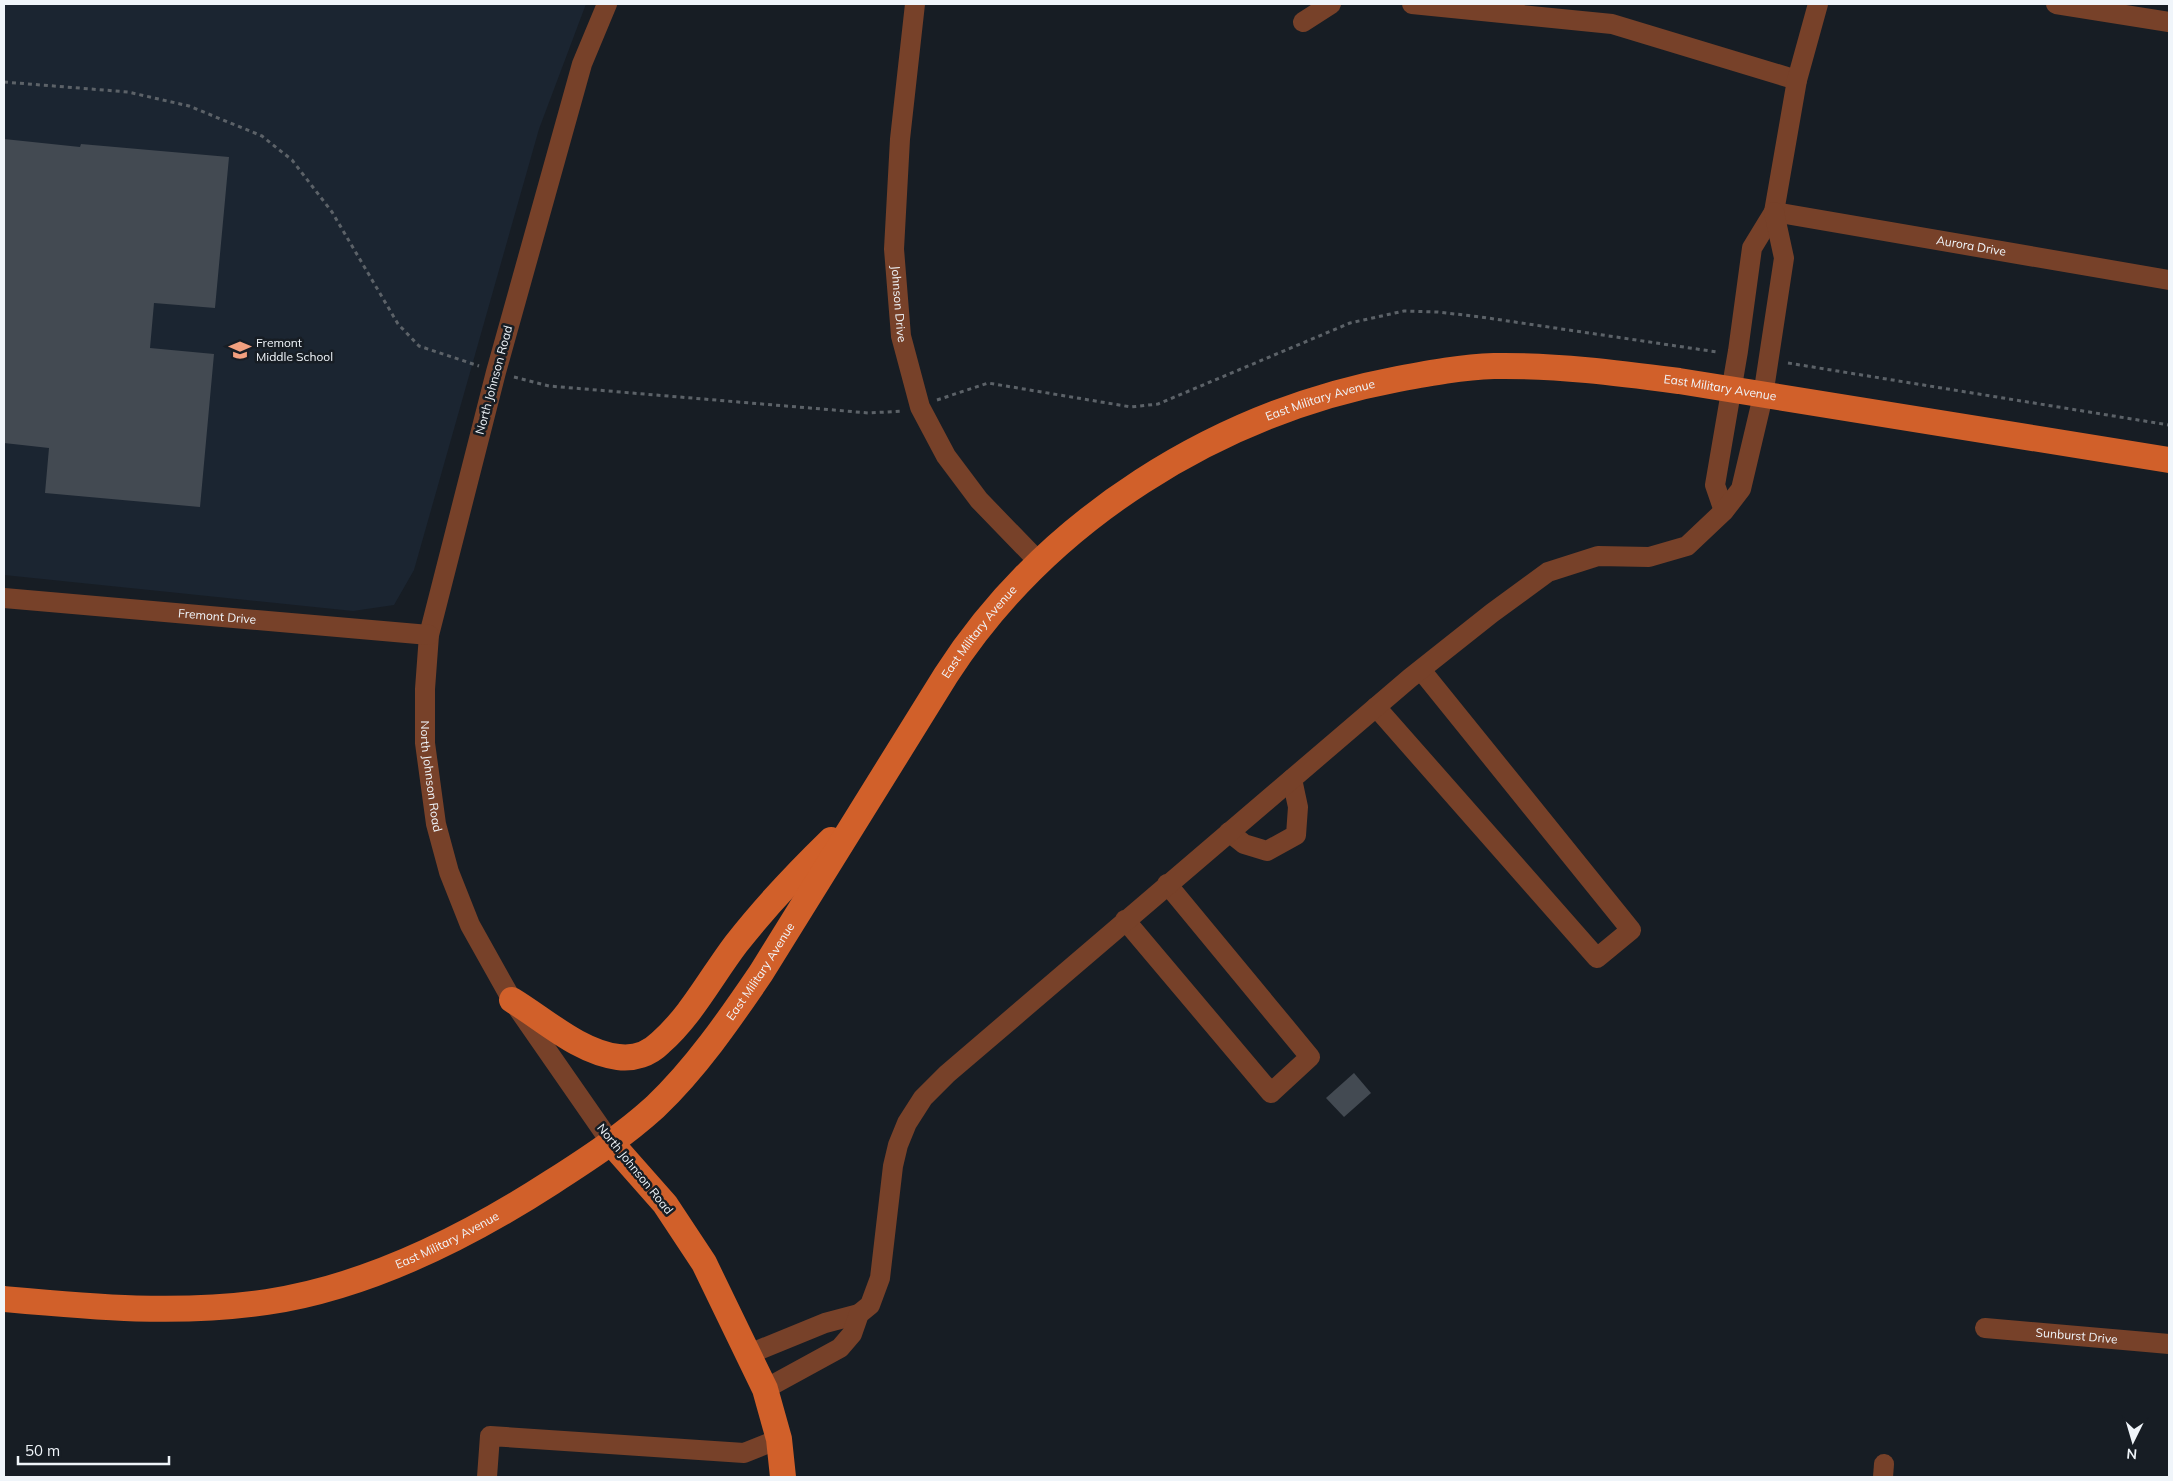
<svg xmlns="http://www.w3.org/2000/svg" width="2173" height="1481" font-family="Mulish,sans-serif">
	<rect width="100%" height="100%" fill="#171d24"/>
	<polygon fill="#1b2531" points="4,4 586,4 539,129 414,570 394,605 353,611 4,575"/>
	<g fill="#434a52">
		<polygon points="4,139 80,147 81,144 229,157 215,308 154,303 150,348 214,354 200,507 45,493 49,448 4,443"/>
		<polygon points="1354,1073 1371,1093 1344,1117 1326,1098"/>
	</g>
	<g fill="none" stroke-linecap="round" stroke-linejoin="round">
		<g stroke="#5c6268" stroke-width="3" stroke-dasharray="4 4" stroke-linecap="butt">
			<polyline points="4,82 128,92 189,106 262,136 292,160 332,212 398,324 419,346 479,366"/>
			<polyline points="1788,363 2169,425"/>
			<polyline points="514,377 549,386 869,413 903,411"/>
			<polyline points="937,400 988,383 1131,407 1158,404 1350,323 1404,311 1438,312 1481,317 1717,352"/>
		</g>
		<g stroke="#774129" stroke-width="20">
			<path id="s1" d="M607,4L582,64L496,372L429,635L425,689V743L436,824L449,872L470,925L512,1000L612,1144"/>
			<path id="s2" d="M915,4L900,139L894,249L901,336L920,407L946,456L979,500L1039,562"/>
			<polyline points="1412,4 1612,24 1797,80"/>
			<polyline points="2056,4 2169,22"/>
			<polyline points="1303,22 1331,4"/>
			<path id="s3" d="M1774,212L2169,280"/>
			<polyline points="1724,511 1715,485 1738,351 1752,248 1774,212 1797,80 1818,4"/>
			<path id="s4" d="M4,598L429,635"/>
			<polyline points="1376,707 1597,958 1631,930 1421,670"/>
			<polyline points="1229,832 1244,844 1267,851 1296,835 1298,807 1292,779"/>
			<polyline points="1125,920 1271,1093 1310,1057 1167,884"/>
			<path id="s5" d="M1985,1328L2169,1344"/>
			<polyline points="749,1354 825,1323 859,1314"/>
			<polyline points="765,1389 840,1348 852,1334 859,1314 870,1305 880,1278 893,1166 898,1145 907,1123 923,1098 947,1074 1410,678 1492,613 1548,572 1598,556 1649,557 1687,546 1724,511 1741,489 1763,396 1784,258 1774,212"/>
			<polyline points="487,1477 490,1436 744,1453 779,1439"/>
			<polyline points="1883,1477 1884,1464"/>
		</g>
		<g stroke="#d1602a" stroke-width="26">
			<path d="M512,1000C545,1020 579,1052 618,1057C634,1059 649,1054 660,1043C691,1016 711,977 736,944C765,907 797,873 831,840"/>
			<polyline points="612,1144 665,1204 704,1263 765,1389 779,1439 783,1477"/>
			<path id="s6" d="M4,1299C92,1307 179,1315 267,1302C368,1287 467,1237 552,1182C588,1159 623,1136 655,1107C696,1068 729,1020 761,973L946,675C1047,519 1217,413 1398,379C1430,373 1462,367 1494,366C1556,365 1618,373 1679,381L2169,460"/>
		</g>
	</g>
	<defs>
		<g id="school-bare" transform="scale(1.725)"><path d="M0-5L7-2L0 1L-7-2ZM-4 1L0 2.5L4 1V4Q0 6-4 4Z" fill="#f2a07f" stroke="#171d24" stroke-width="2.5" paint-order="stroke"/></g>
	</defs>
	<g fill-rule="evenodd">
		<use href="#school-bare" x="240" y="350"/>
	</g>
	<g text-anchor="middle" stroke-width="5" stroke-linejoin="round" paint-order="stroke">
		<g font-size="12" fill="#f0f5fa" stroke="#171d24">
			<text dy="4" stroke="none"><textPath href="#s3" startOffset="200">Aurora Drive</textPath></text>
			<text dy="4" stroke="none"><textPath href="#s2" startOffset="301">Johnson Drive</textPath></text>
			<text transform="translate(494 380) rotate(-75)" y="4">North Johnson Road</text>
			<text dy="4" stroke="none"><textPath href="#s6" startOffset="2104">East Military Avenue</textPath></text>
			<text dy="4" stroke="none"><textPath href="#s6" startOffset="1699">East Military Avenue</textPath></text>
			<text dy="4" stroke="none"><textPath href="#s4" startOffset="214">Fremont Drive</textPath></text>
			<text dy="4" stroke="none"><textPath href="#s6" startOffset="1279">East Military Avenue</textPath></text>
			<text dy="4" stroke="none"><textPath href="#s1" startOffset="798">North Johnson Road</textPath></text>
			<text dy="4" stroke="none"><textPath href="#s6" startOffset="875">East Military Avenue</textPath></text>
			<text transform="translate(635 1169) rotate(51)" y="4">North Johnson Road</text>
			<text dy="4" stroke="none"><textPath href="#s6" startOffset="455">East Military Avenue</textPath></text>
			<text dy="4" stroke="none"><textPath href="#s5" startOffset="92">Sunburst Drive</textPath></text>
		</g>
		<g font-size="12" fill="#f0f5fa" stroke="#171d24" text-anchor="start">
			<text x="256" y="347">Fremont<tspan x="256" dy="14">Middle School</tspan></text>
		</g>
	</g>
	<rect width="2173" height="1481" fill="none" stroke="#f0f5fa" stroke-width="10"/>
	<g transform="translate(2133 1441) rotate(185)" stroke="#171d24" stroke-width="4" paint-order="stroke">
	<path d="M0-4L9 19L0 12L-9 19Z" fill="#f0f5fa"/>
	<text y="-8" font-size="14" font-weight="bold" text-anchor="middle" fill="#f0f5fa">N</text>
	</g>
	<path d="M18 1456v8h151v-8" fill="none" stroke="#f0f5fa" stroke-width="2.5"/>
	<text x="25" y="1456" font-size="15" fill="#f0f5fa" stroke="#171d24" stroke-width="4" paint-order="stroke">50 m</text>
</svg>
